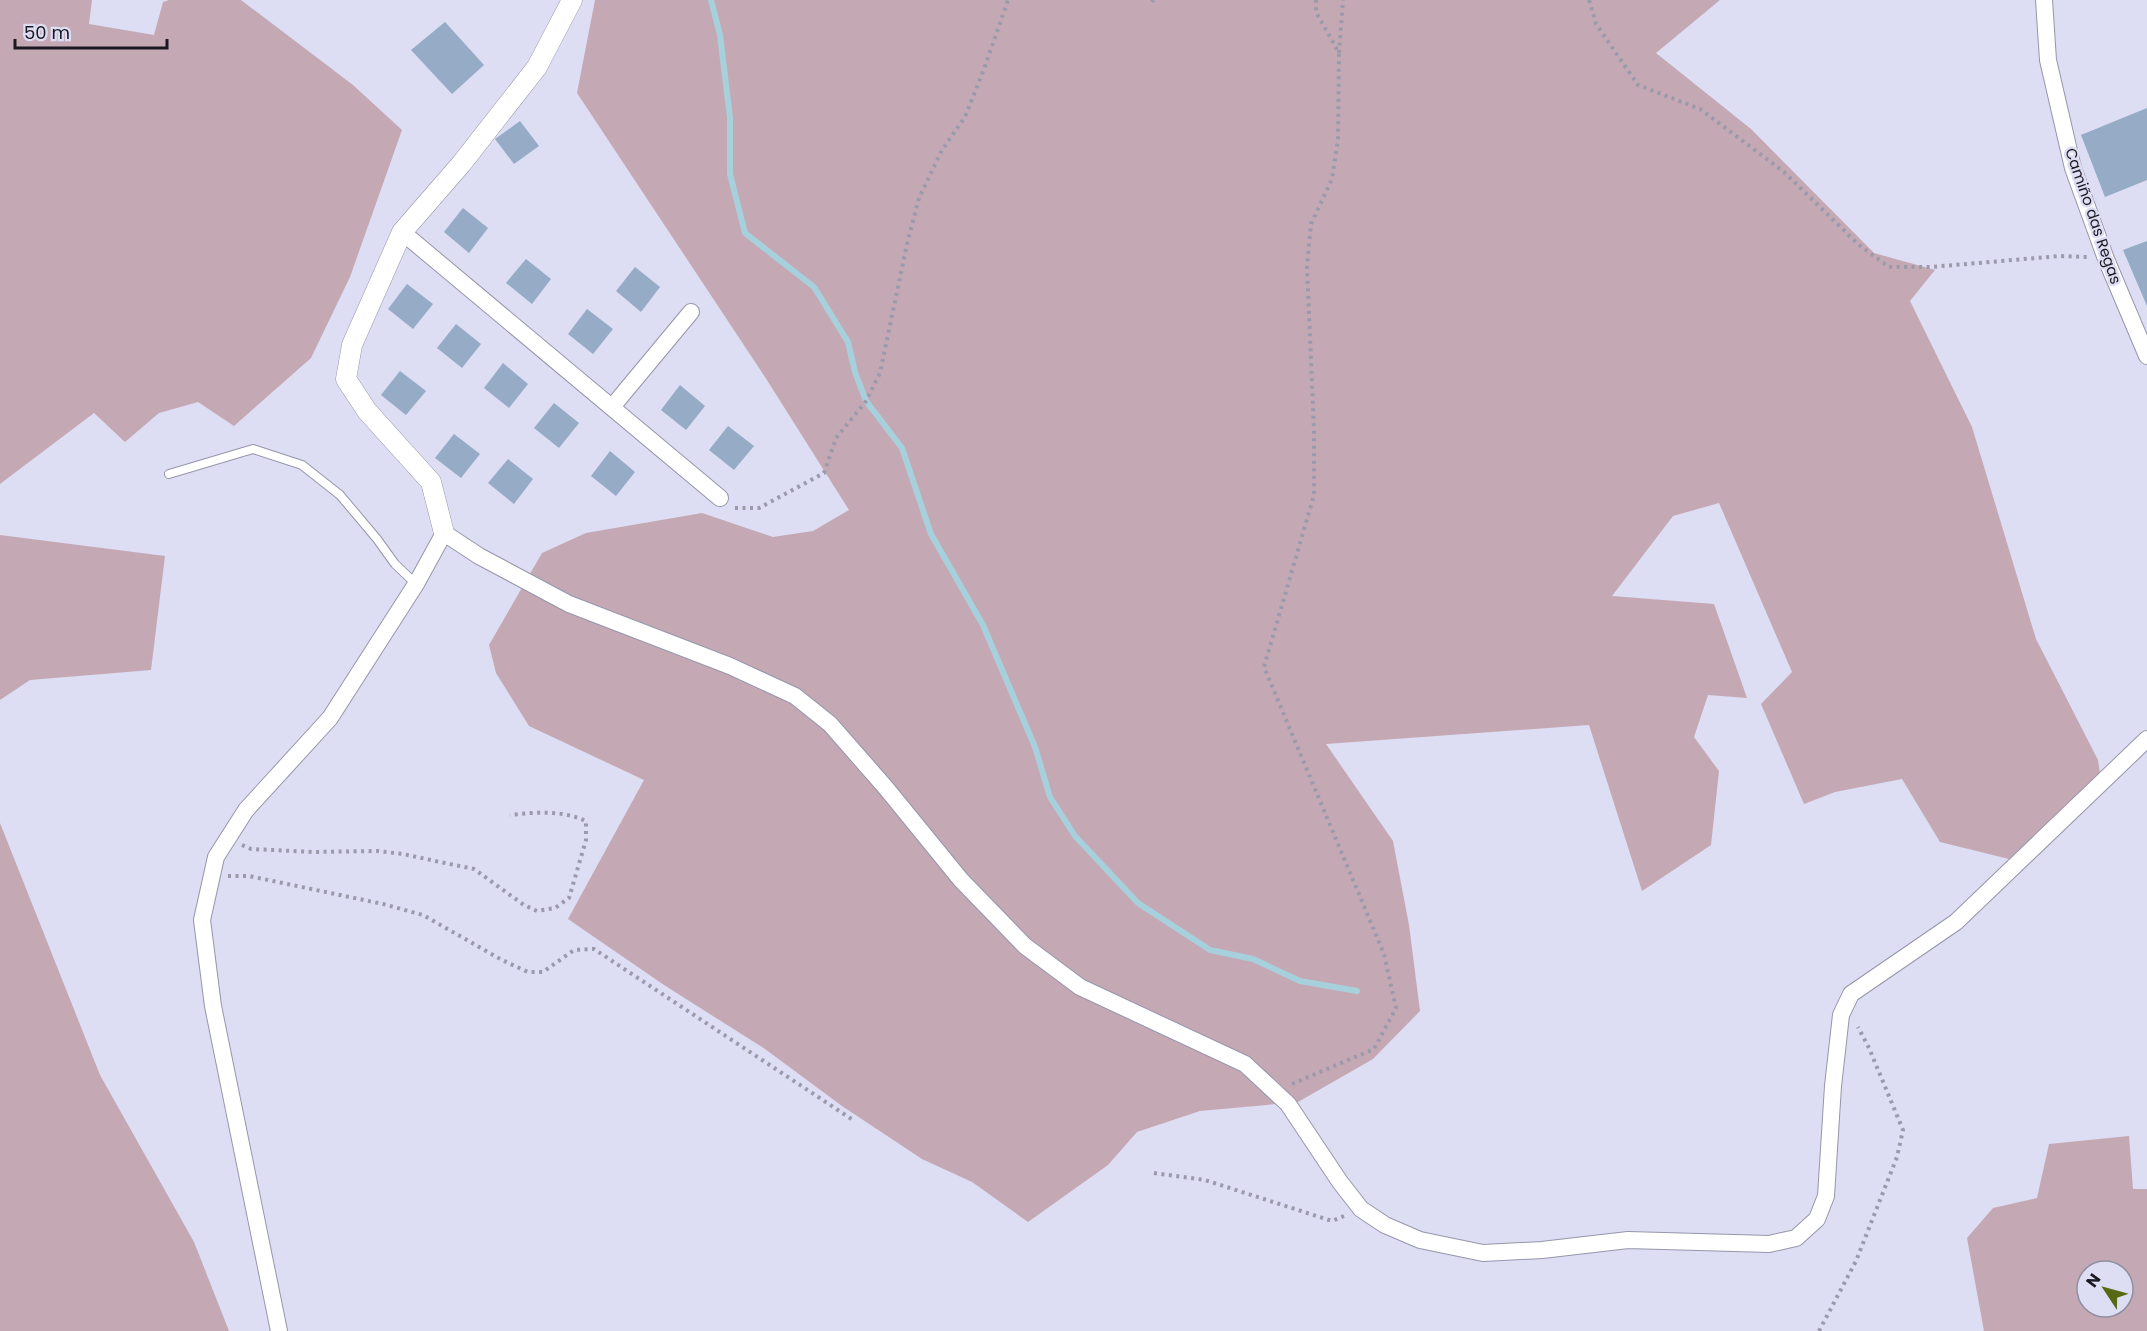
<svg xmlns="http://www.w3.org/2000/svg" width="2147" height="1331" font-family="Poppins,sans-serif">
	<rect width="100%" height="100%" fill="#ddddf3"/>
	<g fill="#c4a9b4" fill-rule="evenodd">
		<polygon points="0,0 92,0 89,24 154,35 163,2 169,0 241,0 353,85 402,130 350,277 311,358 234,426 198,402 159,413 125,442 94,413 0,484"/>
		<polygon points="595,0 1720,0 1656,53 1751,129 1874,253 1935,270 1910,301 1972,427 2036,639 2098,760 2103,793 2013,860 1940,842 1902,779 1835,792 1804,804 1761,704 1792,672 1719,503 1673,516 1612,596 1714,604 1747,698 1708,695 1694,737 1719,771 1711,845 1642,891 1589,725 1326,744 1393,841 1409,925 1420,1011 1373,1059 1298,1102 1200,1111 1137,1132 1108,1165 1028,1222 972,1182 922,1159 842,1106 765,1049 664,985 568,919 644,780 529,726 496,673 489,645 542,553 586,533 702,513 773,537 813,531 849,510 765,377 577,93"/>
		<polygon points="0,535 165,556 151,670 30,680 0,700"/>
		<polygon points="0,823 100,1075 194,1242 229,1331 0,1331"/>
		<path d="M2129,1136L2133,1189H2147V1331H1984L1967,1238L1993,1208L2037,1198L2049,1144ZM2087,1271H2123V1307H2087Z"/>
	</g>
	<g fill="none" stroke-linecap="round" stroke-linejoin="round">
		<polyline stroke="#a7d0dd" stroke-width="6" points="711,0 720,35 730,118 730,174 745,233 814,287 848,342 855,372 866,401 902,448 931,534 983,625 1035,747 1050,797 1075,836 1138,903 1210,950 1253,959 1300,981 1357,991"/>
	</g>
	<g fill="#95abc6">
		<polygon points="445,22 484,65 452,94 411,50"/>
		<polygon points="2147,108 2147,180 2105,197 2081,135"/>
		<polygon points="520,121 539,146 514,164 495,139"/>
		<polygon points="463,208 488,228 469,253 444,232"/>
		<polygon points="2147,241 2147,306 2123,250"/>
		<polygon points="526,259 551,279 532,304 506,283"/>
		<polygon points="635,267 660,287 641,312 616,291"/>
		<polygon points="407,284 433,304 413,329 388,309"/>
		<polygon points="587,309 613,329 593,354 568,334"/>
		<polygon points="456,324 481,344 462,368 437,348"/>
		<polygon points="503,363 528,384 509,408 484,388"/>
		<polygon points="400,371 426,391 406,415 381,395"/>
		<polygon points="680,385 705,406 686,430 661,410"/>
		<polygon points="554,403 579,423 559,448 534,428"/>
		<polygon points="728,426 754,446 734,470 709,450"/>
		<polygon points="454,434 480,454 461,478 435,458"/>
		<polygon points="610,451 635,472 616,496 591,476"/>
		<polygon points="508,459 533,479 514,504 488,483"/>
	</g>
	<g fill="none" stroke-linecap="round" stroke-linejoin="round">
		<g stroke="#9696ab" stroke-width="10">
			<polyline id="service" points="169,474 253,449 302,465 340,495 377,539 395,564 416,584"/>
		</g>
		<g stroke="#9696ab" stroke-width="18">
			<g id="minor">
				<polyline points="2044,0 2048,60 2073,168 2106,259 2147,356"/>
				<polyline points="402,232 720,498"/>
				<polyline points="612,407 691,312"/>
				<polyline points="279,1331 213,1006 202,920 216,857 246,810 330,718 416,584 444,533 479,556 569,604 730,666 795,696 830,724 886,788 961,880 1025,946 1080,987 1245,1064 1288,1104 1340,1182 1361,1209 1385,1225 1420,1240 1483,1253 1542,1250 1628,1240 1769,1244 1796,1238 1817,1219 1826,1196 1833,1086 1841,1015 1851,994 1956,922 2147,739"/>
			</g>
		</g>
		<g stroke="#9696ab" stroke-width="21">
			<polyline id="tertiary" points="444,533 431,482 367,411 346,379 352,345 402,232 462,163 537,67 572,0"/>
		</g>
		<g stroke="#9a9aab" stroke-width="4" stroke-dasharray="3 4.5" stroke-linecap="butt">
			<polyline points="1589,0 1596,24 1638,85 1700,109 1784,172 1859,245 1889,267 1931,267 2060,256 2087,257"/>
			<polyline points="1152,2 1153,0"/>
			<polyline points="1339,53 1343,0"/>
			<polyline points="735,508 759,508 824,473 836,438 866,401 880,373 907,244 919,198 942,150 965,117 984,69 1008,0"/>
			<path d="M242,845L251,849L313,852L377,851L403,854L440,862L474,869L524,905L537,911L555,908L569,898L586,840V821C562,810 536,812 510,815"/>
			<polyline points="228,876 249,876 383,904 423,915 502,960 528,972 543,972 574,950 594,949 853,1120"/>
			<polyline points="1292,1084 1374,1049 1396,1008 1384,954 1264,667 1314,495 1314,430 1307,267 1311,224 1332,179 1338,140 1339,53 1316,12 1316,0"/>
			<polyline points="1154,1173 1205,1180 1332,1221 1344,1216"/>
			<polyline points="1819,1331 1856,1261 1897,1157 1903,1130 1869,1048 1858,1027"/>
		</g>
		<use href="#service" stroke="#fff" stroke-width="8"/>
		<use href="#minor" stroke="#fff" stroke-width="16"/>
		<use href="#tertiary" stroke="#fff" stroke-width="20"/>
	</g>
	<g text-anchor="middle" stroke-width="5" stroke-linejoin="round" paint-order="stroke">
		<g font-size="15" fill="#1a1921" stroke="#ddddf3">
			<text transform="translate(2093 216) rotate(71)" y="5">Camiño das Regas</text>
		</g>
	</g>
	<g transform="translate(2105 1289) rotate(306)"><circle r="28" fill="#ddddf3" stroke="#8f8f9f" stroke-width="1.5"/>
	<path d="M0-4.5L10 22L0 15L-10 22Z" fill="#576915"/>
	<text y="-9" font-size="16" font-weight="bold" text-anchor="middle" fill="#1a1921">N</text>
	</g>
	<path d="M15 39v9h152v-9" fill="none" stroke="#1a1921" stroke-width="3"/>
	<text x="24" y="39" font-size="18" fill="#1a1921" stroke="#ddddf3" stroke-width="4.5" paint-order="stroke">50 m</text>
</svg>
